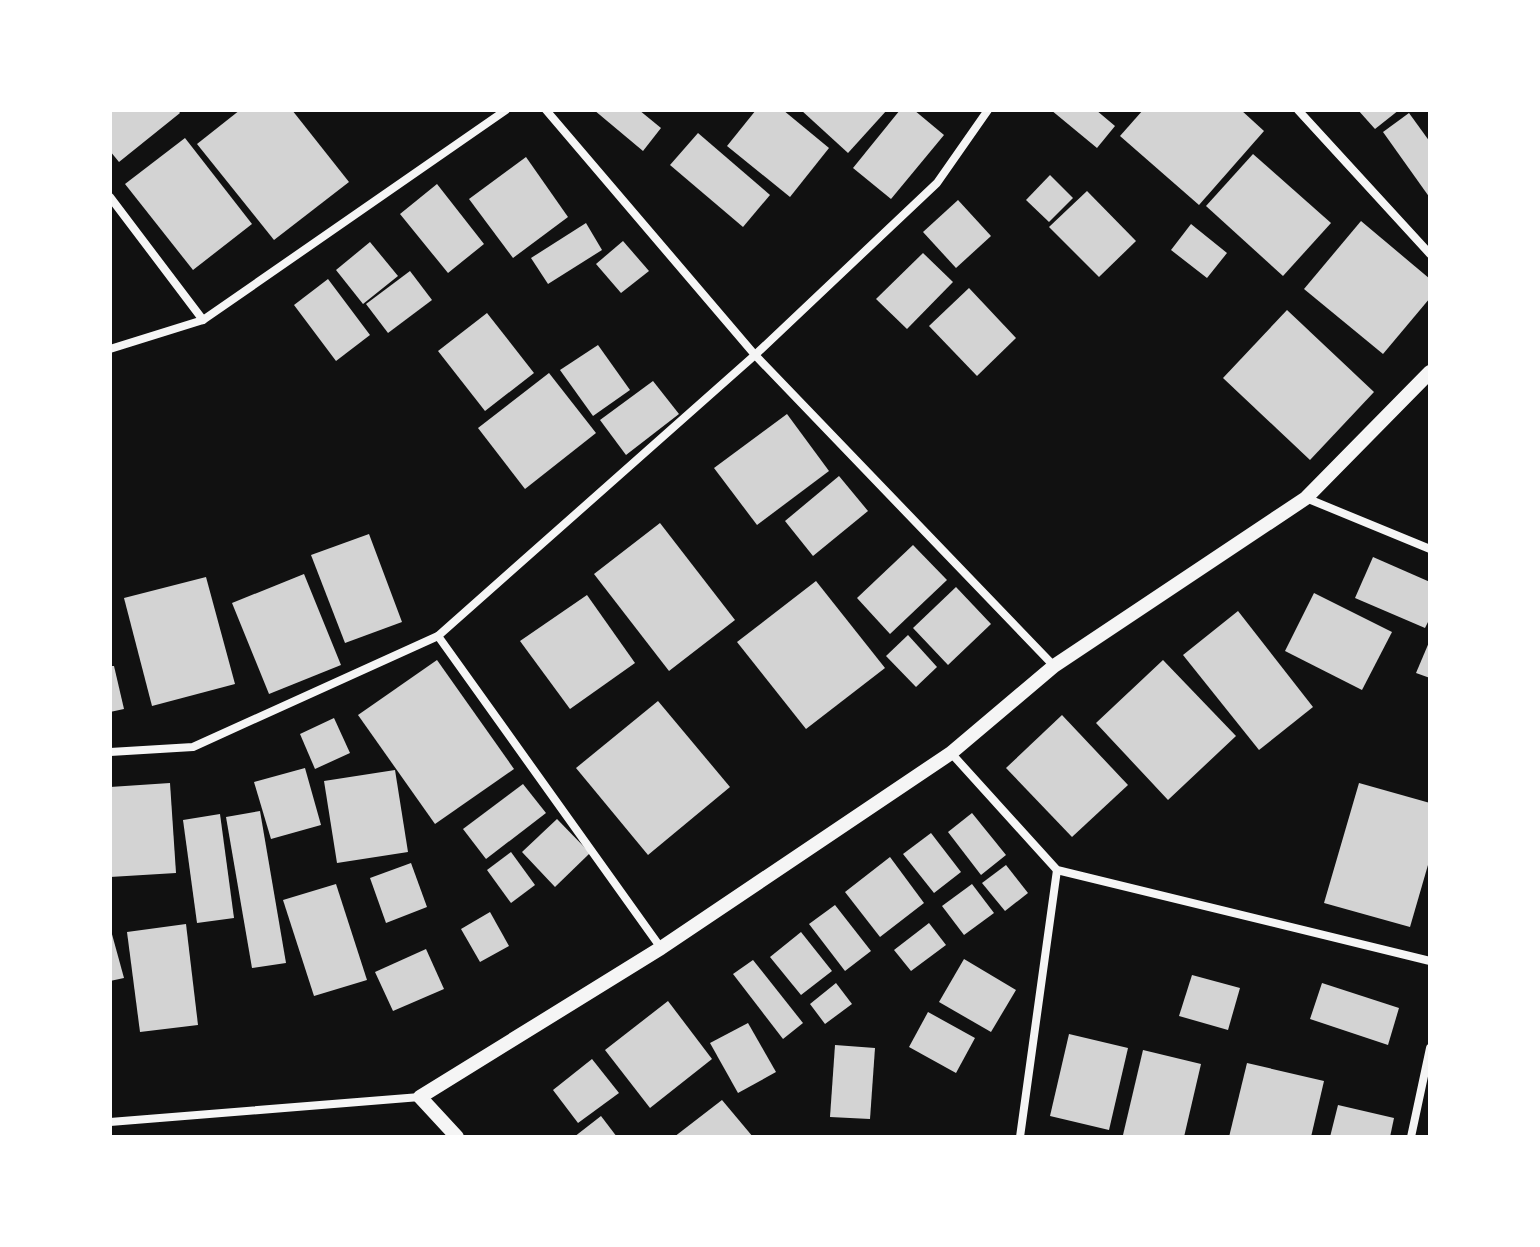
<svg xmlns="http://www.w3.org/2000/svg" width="1540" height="1247" font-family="'Alegreya Sans',sans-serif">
	<rect width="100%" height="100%" fill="#111"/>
	<g fill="#d3d3d3">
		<polygon points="110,110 178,110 180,113 119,162 110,151"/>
		<polygon points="240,110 292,110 349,182 274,240 197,144"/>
		<polygon points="594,110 639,110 661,128 643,151"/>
		<polygon points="756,110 783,110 829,148 790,197 727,146"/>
		<polygon points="801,110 887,110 848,153"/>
		<polygon points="900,110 914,110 944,135 891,199 853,168"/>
		<polygon points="1051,110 1096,110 1115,126 1097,148"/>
		<polygon points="1143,110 1241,110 1264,131 1199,205 1120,136"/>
		<polygon points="1358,110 1399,110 1375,129"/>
		<polygon points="1409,113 1430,142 1430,198 1383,132"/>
		<polygon points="698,133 770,195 743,227 670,165"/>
		<polygon points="185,138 252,224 193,270 125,184"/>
		<polygon points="1253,154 1331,223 1283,276 1206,206"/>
		<polygon points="526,157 568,217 513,258 469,199"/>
		<polygon points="1050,175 1073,198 1049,222 1026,200"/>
		<polygon points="437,184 484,244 448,273 400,214"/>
		<polygon points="1087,191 1136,241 1099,277 1049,227"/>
		<polygon points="958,200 991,236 956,268 923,232"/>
		<polygon points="1361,221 1430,279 1430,298 1383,354 1304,289"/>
		<polygon points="586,223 602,250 548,284 531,258"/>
		<polygon points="1191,224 1227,253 1207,278 1171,250"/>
		<polygon points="623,241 649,271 621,293 596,264"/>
		<polygon points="370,242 398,276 363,304 336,270"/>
		<polygon points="923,253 953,282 907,329 876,299"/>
		<polygon points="410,271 432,300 388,333 366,304"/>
		<polygon points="328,279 370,335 336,361 294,305"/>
		<polygon points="969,288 1016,338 977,376 929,326"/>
		<polygon points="1287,310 1374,392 1310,460 1223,378"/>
		<polygon points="487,313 534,373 485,411 438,351"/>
		<polygon points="598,345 630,390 593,416 560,370"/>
		<polygon points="549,373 596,433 525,489 478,428"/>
		<polygon points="653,381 679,414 626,455 600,420"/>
		<polygon points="787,414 829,471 757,525 714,468"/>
		<polygon points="839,476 868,511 813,556 785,521"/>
		<polygon points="660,523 735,620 669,671 594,574"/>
		<polygon points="369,534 402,622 345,643 311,555"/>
		<polygon points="913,545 947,580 890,634 857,598"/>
		<polygon points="1373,557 1430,582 1430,618 1425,628 1355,598"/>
		<polygon points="304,574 341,665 269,694 232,603"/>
		<polygon points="206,577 235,684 152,706 124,598"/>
		<polygon points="816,581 885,668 806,729 737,642"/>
		<polygon points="956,587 991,624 948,665 913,628"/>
		<polygon points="1314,593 1392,632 1362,690 1285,651"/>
		<polygon points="587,595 635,663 570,709 520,641"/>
		<polygon points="1238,611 1313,707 1259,750 1183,655"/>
		<polygon points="908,635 937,667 916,687 886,656"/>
		<polygon points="1430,640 1430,678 1416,673"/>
		<polygon points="437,660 514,769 435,824 358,715"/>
		<polygon points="1163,660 1236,736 1168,800 1096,723"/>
		<polygon points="110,666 114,666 124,709 110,712"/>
		<polygon points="658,701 730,787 648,855 576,768"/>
		<polygon points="1062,715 1128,785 1072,837 1006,768"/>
		<polygon points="334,718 350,753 315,769 300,734"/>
		<polygon points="305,768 321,825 271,839 254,782"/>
		<polygon points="395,770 408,852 337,863 324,781"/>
		<polygon points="170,783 176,873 110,877 110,787"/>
		<polygon points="1359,783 1430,803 1430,858 1410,927 1324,903"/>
		<polygon points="523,784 546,813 486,859 463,829"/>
		<polygon points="260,811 286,963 252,968 226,817"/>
		<polygon points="972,813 1006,855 981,875 948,832"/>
		<polygon points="220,814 234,918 197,923 183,820"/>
		<polygon points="557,819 590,853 555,887 522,852"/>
		<polygon points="931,833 961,872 934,893 903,854"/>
		<polygon points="511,852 535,885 511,903 487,870"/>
		<polygon points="890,857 924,903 880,937 845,892"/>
		<polygon points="411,863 427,907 386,923 370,878"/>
		<polygon points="1006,865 1028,893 1005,911 982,883"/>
		<polygon points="336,884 367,980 314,996 283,900"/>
		<polygon points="972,884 994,913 964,935 942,906"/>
		<polygon points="835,905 871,951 845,971 809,924"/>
		<polygon points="490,912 509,946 480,962 461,929"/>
		<polygon points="929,923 946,945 911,971 894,950"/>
		<polygon points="186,924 198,1025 140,1032 127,932"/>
		<polygon points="110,927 124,978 110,981"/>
		<polygon points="801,932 832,971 801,995 770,957"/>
		<polygon points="426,949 444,989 393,1011 375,972"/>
		<polygon points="964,959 1016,990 991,1032 939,1002"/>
		<polygon points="753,960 803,1023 783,1039 733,974"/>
		<polygon points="1192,975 1240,988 1228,1030 1179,1016"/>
		<polygon points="836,983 852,1004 825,1024 810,1004"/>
		<polygon points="1322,983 1399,1008 1388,1045 1310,1019"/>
		<polygon points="668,1001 712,1059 650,1108 605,1050"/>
		<polygon points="928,1012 975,1038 956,1073 909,1047"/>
		<polygon points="748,1023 776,1072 738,1093 710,1043"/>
		<polygon points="1069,1034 1128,1048 1109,1130 1050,1116"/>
		<polygon points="835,1045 875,1048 870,1119 830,1117"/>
		<polygon points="1143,1050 1201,1064 1184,1137 1134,1137 1123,1135"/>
		<polygon points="592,1059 619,1093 578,1123 553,1090"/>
		<polygon points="1247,1063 1324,1081 1311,1137 1229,1137"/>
		<polygon points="722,1100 753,1137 674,1137"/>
		<polygon points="1338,1105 1394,1118 1390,1137 1330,1137"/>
		<polygon points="601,1116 617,1137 574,1137"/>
	</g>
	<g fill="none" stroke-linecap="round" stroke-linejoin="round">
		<g stroke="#f5f5f5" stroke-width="8">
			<polyline points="546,110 755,355 1054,666"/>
			<polyline points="1298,110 1430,254"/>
			<polyline points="110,197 203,320"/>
			<polyline points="110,349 203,320 506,110"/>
			<polyline points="1306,498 1430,549"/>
			<polyline points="438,636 661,948"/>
			<polyline points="110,752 193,747 438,636 755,355 937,183 988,110"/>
			<polyline points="951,753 1057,870 1430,961"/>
			<polyline points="110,1122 420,1097"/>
			<polyline points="1020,1137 1057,870"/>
			<polyline points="1411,1137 1430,1048"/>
		</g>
		<polyline stroke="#f5f5f5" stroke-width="14" points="457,1137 420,1097 661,948 951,753 1054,666 1306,498 1430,372"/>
	</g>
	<rect width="1540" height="1247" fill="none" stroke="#ffffff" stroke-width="224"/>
</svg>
